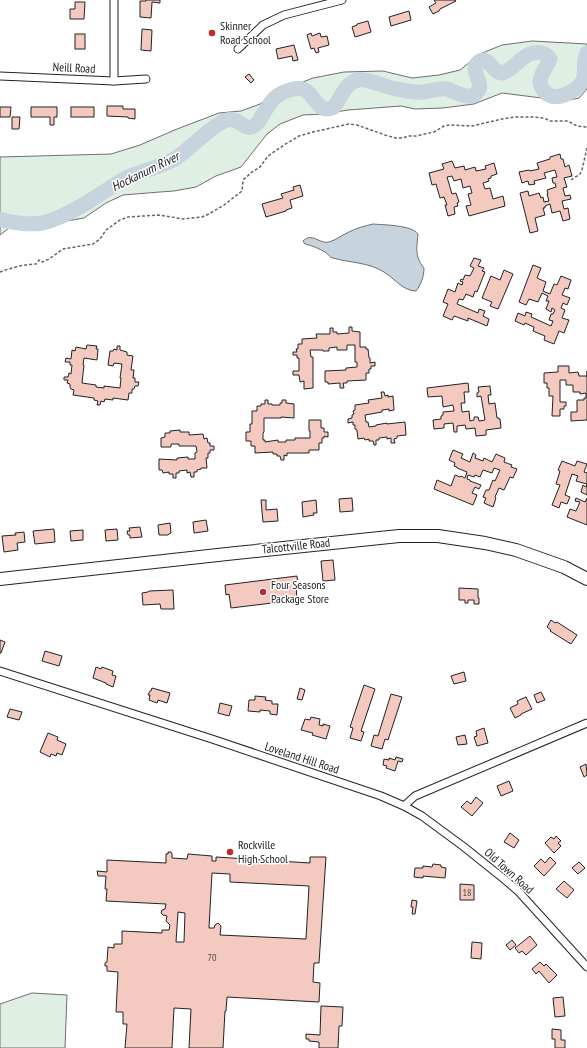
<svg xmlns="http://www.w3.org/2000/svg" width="587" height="1048" font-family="'PT Sans Narrow',sans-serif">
	<rect width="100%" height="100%" fill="#fff"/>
	<g fill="#e0efe3" stroke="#6f6f6f">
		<polygon points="532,41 587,44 587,89 579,98 565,101 502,93 474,104 443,108 415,109 401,106 348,110 324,114 303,115 280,124 267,134 241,167 216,176 196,187 174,191 160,192 123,195 106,203 84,218 55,223 9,228 0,235 0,157 111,154 140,145 177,129 219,113 241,111 260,104 277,92 313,78 344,72 383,71 412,78 439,75 460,70 480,54 502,45"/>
		<polygon points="32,993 67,995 65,1048 0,1048 0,1004"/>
	</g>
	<path fill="#c7d3dd" stroke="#6f6f6f" d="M373,224C384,225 412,225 418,234C417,247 414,256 424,268C424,276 421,285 416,291C403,291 394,278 384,272C368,262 350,263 333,258C329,257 328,254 325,252C320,249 311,245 305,244L303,241C312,232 319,244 329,242C336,240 342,235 349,232C356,228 365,226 373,224Z"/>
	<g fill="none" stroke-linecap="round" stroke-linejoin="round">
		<path stroke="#c7d3dd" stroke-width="15" d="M0,219C11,223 30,225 42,223C58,220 86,204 99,195C109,189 118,182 128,177C143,170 163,167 176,158C193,147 206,130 224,121C238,115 243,130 252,127C262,123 266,103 277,96C284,91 297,86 305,90C316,96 318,115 334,107C342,97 344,84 358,80C364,78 387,87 396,89C404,90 414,93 423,92C431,91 439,88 447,89C454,91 462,97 470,96C473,96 476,94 478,91C485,82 467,69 480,61C489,56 493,73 502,73C516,69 524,49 542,53C546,54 548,56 550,59C547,66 541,73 540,81C540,86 542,89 545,92C555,103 575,92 582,82C587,72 582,63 587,53"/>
	</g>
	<g fill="#f3c9c0" stroke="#222" fill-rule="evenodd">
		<polygon points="146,0 160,0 160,3 152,2 151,18 140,17 140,1 146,1"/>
		<polygon points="434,0 455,0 456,1 440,9 439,11 433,14 429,7 436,3"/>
		<polygon points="75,2 85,2 84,19 70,19 70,9 75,9"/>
		<polygon points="409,11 411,20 391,26 389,17"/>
		<polygon points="368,21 371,32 355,37 352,27 357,25 357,24"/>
		<polygon points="142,29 152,30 151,51 141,50"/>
		<polygon points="311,33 312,36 320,33 321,37 327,36 329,45 318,48 319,52 316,53 314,48 311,49 307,35"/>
		<rect x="75" y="34" width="10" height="15"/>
		<polygon points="294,45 298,60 293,61 292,56 278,59 276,49"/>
		<polygon points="249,74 254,80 251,83 245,77"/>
		<polygon points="107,106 123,106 123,109 135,109 135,119 128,118 128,117 107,116"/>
		<polygon points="0,107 11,107 10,117 0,117"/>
		<polygon points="31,107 57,107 57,117 54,117 54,125 50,125 50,117 31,117"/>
		<rect x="71" y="107" width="23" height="10"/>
		<polygon points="12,117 20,117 19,129 12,129"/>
		<polygon points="560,154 561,159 563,159 565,167 569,165 572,176 564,178 567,187 563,188 565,196 570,195 571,199 562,201 564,209 568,208 570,219 563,221 560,211 552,213 550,204 545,206 545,208 543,208 545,215 535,218 538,231 530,233 520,193 528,191 529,196 539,193 541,198 543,197 544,202 549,201 547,194 548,194 547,190 556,187 555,183 553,183 552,178 557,177 555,170 544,173 546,178 534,181 535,184 529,185 528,181 522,183 519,172 529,170 530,171 539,169 537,163 550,159 550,157"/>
		<polygon points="452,161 455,168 464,166 465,170 475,167 476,171 486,169 485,166 494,163 497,174 491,176 491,178 488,179 489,181 483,183 485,189 490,188 493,199 503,196 505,206 469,216 466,206 471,205 468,194 472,193 470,186 463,188 461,179 454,181 452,176 447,177 452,194 456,193 459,202 457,203 458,206 454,207 455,214 448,216 445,205 447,205 444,197 440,198 436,184 432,185 429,173 444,169 442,164"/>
		<polygon points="300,185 303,196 290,200 292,208 286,210 286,211 266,217 262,204 283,198 281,194 294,190 293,187"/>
		<polygon points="474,258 481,260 478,266 484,268 482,271 485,272 477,292 475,291 473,297 466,294 463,300 459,299 457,304 478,313 479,309 485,311 483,316 489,319 487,326 468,318 468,321 454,316 452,320 443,316 448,304 443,302 448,289 455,292 458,283 462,285 463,282 460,281 461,279 463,280 465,275 470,276 474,268 470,266"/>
		<polygon points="533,265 541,268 537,278 546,282 543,291 550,294 554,284 557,285 561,276 571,280 568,289 565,288 562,295 570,298 567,305 563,303 561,308 565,310 562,318 569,320 564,333 559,331 554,344 544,340 545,336 533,331 534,327 525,323 524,325 515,321 518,313 525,316 526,312 532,314 531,317 551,326 553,321 549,320 551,314 553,314 555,310 552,308 551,312 546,309 549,301 546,301 548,296 542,293 538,302 529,299 526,305 519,302"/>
		<polygon points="504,270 513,274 498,309 490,306 492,302 482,298 491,276 500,280"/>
		<polygon points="349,327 352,327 352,331 360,332 360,347 366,347 366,349 368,349 369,358 370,358 370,363 375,362 375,366 371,366 371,369 369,369 369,373 366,373 366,380 347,381 347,383 343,383 344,388 340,388 340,383 328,384 328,382 325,382 325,371 346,370 346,368 357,367 357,362 355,362 355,345 347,345 347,350 337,350 337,347 329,348 329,351 323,351 323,350 310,350 311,357 313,357 313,388 304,389 304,381 300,382 299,375 293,375 293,371 299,371 299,358 297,358 297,355 293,355 293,352 297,352 296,349 298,349 298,344 302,344 302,339 317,338 316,334 330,334 330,328 333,328 333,332 337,332 337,334 349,333"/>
		<polygon points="87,345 97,346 96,349 98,349 97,360 84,358 83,365 84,365 82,383 96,385 96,387 104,388 104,386 120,388 121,378 120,378 122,364 114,363 113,366 108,365 110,351 113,351 114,349 117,350 117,346 120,346 120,350 127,352 127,355 133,356 131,370 134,370 133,378 135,378 135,382 139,382 138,386 135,386 134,389 132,389 132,393 129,393 128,400 113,398 113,400 105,399 104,402 101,401 100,405 97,405 98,401 94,400 94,398 73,395 74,390 71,389 70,387 70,384 67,383 68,380 64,380 64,377 68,377 69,373 71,374 72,365 70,365 70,362 65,362 66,358 71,359 72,350 75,351 76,347 86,349"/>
		<polygon points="558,366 569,366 569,373 578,372 579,376 587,376 587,371 587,420 571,421 571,412 577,412 577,400 584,400 584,398 586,398 586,393 580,394 580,392 573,392 573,385 566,385 566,380 560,380 560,402 566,402 566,406 564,406 564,409 560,409 560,416 552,416 553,396 549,396 549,388 547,388 547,383 544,383 544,373 558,372"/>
		<polygon points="468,383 469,392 464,392 465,403 461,403 462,412 469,411 470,421 474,420 474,417 478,417 479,421 485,420 481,396 477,397 477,393 479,392 478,387 490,386 491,395 488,395 489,404 495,403 497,418 499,418 499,419 500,419 501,428 486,430 486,435 476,436 475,428 466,429 465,425 457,426 457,432 454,432 453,423 444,424 444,428 434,429 433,420 441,419 441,416 443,415 443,412 454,411 453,405 443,407 442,396 428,397 427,388"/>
		<polygon points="381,392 384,392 385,396 388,395 388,397 393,396 394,410 389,411 389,409 382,410 382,412 365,415 366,422 368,422 369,427 376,426 376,425 387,423 387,424 405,422 406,435 397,436 397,438 394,439 395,443 391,443 391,438 387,439 387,437 379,438 379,440 376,440 376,445 374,445 373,441 369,441 369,439 365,440 364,438 358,439 357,430 355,429 355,425 353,425 353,422 348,423 348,419 352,418 352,415 354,414 353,411 355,410 355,405 369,403 368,400 382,398"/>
		<polygon points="265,400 268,400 268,404 272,404 272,405 280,405 280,403 282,403 282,400 286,400 286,403 294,404 294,418 281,417 281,418 264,418 264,432 263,433 263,440 265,440 265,442 278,440 278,442 286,442 286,440 295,440 295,438 310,438 310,431 309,431 309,420 321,420 321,428 324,428 324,432 328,432 328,437 324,436 324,438 322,438 322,443 319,443 319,450 309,450 309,453 287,453 287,456 284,455 284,460 281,460 280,456 277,456 277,454 273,454 273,452 255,453 255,446 251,446 251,441 246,441 246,432 250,432 250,424 252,424 252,411 257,411 257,406 261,406 261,404 265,404"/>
		<polygon points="180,430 180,432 189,432 189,435 203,434 204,439 207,438 208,443 210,443 210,446 214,446 214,450 210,450 210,453 208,453 208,458 206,458 207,468 201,468 201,469 197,470 197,472 194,472 194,477 191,477 190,472 187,473 187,470 179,471 179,473 176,473 176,478 173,478 173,474 169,474 169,472 163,473 162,470 159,470 159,459 177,460 177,458 188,457 188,459 195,459 195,453 197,452 196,446 179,446 179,444 171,444 171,447 161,447 161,438 165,437 165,433 170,433 170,431"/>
		<polygon points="453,450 463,454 461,458 470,462 473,453 476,455 475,458 483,461 484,458 492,462 496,454 505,458 504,462 512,465 511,467 517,469 513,478 510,477 504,490 499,488 495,497 496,498 493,507 484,503 486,498 483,497 486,490 489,490 493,480 495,481 500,470 494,468 492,473 483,470 480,477 475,475 474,477 468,475 467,479 470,480 470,481 481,485 479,489 475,487 472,493 477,495 473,505 434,489 437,480 451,486 455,475 460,477 461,476 465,478 467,472 457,468 457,467 454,466 455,463 449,460"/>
		<polygon points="562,461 575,466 577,461 587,464 584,472 587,473 587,495 581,492 583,485 586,487 587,484 576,481 578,476 572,474 565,495 570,497 567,504 561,502 559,508 552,505 560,485 556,484 560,471 558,470"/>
		<polygon points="352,498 353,511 340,512 339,499"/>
		<polygon points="576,498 585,502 587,498 587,525 567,517 570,509 576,511 580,502 575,501"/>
		<polygon points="261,500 266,500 266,510 277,509 278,521 263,522"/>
		<polygon points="316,500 317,513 313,513 314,515 303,517 302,502"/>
		<polygon points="206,520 208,531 194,533 193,522"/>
		<polygon points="170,523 171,533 169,534 168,535 159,535 158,525"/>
		<polygon points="140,527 142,537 130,538 130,535 128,535 127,531 130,531 129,528"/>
		<polygon points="54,529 55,542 35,544 33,531"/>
		<polygon points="117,529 118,540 106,541 105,530"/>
		<polygon points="83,530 83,540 71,541 70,531"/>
		<polygon points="24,532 25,542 17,543 18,550 4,552 2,536 16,535 15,533"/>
		<polygon points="333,560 335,580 323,581 321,561"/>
		<polygon points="297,576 298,586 296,586 297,600 231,608 229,594 226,595 225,585"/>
		<polygon points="459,588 478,589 478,598 479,598 479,604 474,604 474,600 468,600 468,603 465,603 465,600 459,600"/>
		<polygon points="173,590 174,609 161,609 160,604 143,605 142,593 148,592 149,591"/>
		<polygon points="551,620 555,623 557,622 577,635 571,644 550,631 551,630 547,627"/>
		<polygon points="0,640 5,642 1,653 0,653"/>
		<polygon points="45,651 62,656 59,666 42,661"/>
		<polygon points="96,667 101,669 102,667 113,671 112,675 116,676 113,687 106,684 106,683 93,678"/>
		<polygon points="464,672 466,681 454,684 451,676"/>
		<polygon points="364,685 375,689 361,731 364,732 361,741 350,738 353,728 350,727"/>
		<polygon points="152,688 170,693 167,703 158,700 157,703 149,700 150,695 148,695 150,691 151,691"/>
		<polygon points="300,688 305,690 302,700 297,699"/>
		<polygon points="541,692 545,700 537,703 534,695"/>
		<polygon points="391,694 402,697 388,740 385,739 382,749 371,746 374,735 378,736"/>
		<polygon points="255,696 266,697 265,700 272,701 272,704 278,704 277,715 270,714 270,711 260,710 260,712 248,711 249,700 255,700"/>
		<polygon points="526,697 532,709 521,714 521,715 515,718 510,708 518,704 517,701"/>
		<polygon points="220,703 232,706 229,716 218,713"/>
		<polygon points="10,709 22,712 19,720 7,717"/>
		<polygon points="311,717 320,719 319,725 323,726 323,724 330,726 326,739 312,735 313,733 301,730 305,719 310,720"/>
		<polygon points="484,728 488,743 477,746 474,737 477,736 476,731"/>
		<polygon points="48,733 58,737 57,740 66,744 62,755 57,753 56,756 51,754 50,757 40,752"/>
		<polygon points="465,735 467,744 458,745 456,737"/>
		<polygon points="396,757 403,759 402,762 398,761 395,771 386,768 387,766 383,765 384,759 389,760 389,758 395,760"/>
		<polygon points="586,764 587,775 584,777 580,767"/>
		<polygon points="509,781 513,791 501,796 497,786"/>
		<polygon points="476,797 483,803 472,816 461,807 467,801 471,804"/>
		<polygon points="510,833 519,840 514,848 504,842"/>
		<polygon points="556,836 561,841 558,843 561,846 554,853 545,843 551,837 554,839"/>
		<path d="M168,852H171L172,854V858L187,859L188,854L212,856V861H216V857L310,863V857H326L319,963H314L313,982L320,983L319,1002L227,997L226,1011H225L223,1048H189L191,1009L174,1008L172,1048H125L127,1024H123V1012H116L118,972L107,971V966H105V963L107,962L108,947L114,948V944H122V931L162,933V930H169L170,925L166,921L167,916L163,915L161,913L162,910L165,909L166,904L106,901L107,889H105L106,876H98L97,871L107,872V860L166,863V854H168ZM212,873L230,874V882L309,886L306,939L220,935L221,926L218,923L215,925L214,928H209ZM178,912L185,913L184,942H176Z"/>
		<polygon points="550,857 556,863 544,876 534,866 541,859 545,863"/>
		<polygon points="579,862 585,868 578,874 572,868"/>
		<polygon points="433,864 441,865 441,867 446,868 445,878 423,876 423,878 414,877 415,868 423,868 423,866 432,867"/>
		<polygon points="564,881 574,890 567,898 556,889"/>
		<polygon points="460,884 474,885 474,900 460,900"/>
		<polygon points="412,900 417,901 415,914 412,914 413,907 411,907"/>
		<polygon points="530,936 537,945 526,955 522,951 519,953 515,948"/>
		<polygon points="512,940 516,945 510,950 506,945"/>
		<polygon points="472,942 482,943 481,959 471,958"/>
		<polygon points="540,962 544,966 546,964 557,975 549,983 539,971 536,974 532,969"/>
		<polygon points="563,997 565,1016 555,1017 553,998"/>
		<polygon points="321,1006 343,1007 342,1026 339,1026 338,1048 319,1048 319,1042 309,1041 309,1039 306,1039 306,1034 320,1035"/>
		<polygon points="552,1029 561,1030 561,1040 565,1040 565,1048 555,1048 555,1039 552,1039"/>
	</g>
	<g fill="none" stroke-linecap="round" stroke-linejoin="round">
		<g stroke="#222" stroke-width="9">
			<g id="street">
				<polyline points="114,0 114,81"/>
				<polyline points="238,49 263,25 284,15 342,0"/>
				<polyline points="0,76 114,81 146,79"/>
				<polyline points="0,671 212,739 381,796 404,806 422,816 464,847 504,879 518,891 587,967"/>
				<polyline points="404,806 415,796 587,723"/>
			</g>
		</g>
		<g stroke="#222" stroke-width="14">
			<polyline id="primary" points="0,579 236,553 399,536 438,536 485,543 516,550 564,567 587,579"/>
		</g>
		<g stroke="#646464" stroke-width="1.5" stroke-dasharray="3 2" stroke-linecap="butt">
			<polyline points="571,180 580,174 582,170 587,148"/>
			<path d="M0,272C10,268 26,264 36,264L39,260L42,262L49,259L63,249L93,244L100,239L106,230L120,220L128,217L159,215L183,219L202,217L209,214L224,205L242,191L243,180L252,172L260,167L268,156L284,145L299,136L313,132L349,124L357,125L385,135L396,138H402L409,136H416L434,132L444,126L450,125L472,126L502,119L515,117H532L544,118L550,121H568L577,126L587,127"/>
		</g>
		<use href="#street" stroke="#fff" stroke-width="7"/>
		<use href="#primary" stroke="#fff" stroke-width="12"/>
	</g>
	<g fill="#c62828" stroke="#fff" stroke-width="1.5">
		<circle cx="212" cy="33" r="4"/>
		<circle cx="263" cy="592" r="4"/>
		<circle cx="230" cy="852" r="4"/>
	</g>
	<g text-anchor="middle" stroke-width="3" stroke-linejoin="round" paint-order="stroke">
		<g font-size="10" fill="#564c4a">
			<text x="467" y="896">18</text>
			<text x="212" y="961">70</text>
		</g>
		<g font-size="12" fill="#222" stroke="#fff" text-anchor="start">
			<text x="220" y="30">Skinner<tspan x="220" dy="14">Road School</tspan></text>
			<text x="271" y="589">Four Seasons<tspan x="271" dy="14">Package Store</tspan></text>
			<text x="238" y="849">Rockville<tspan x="238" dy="14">High School</tspan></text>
		</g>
		<g font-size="12" fill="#222" stroke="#fff">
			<text transform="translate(74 68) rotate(3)" y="4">Neill Road</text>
			<text transform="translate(296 546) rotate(-6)" y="4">Talcottville Road</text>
			<text transform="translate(302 758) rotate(18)" y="4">Loveland Hill Road</text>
			<text transform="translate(509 871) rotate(42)" y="4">Old Town Road</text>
		</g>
		<g font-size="13" font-style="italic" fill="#222" stroke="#fff">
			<text transform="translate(145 171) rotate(-26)" y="5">Hockanum River</text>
		</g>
	</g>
</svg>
